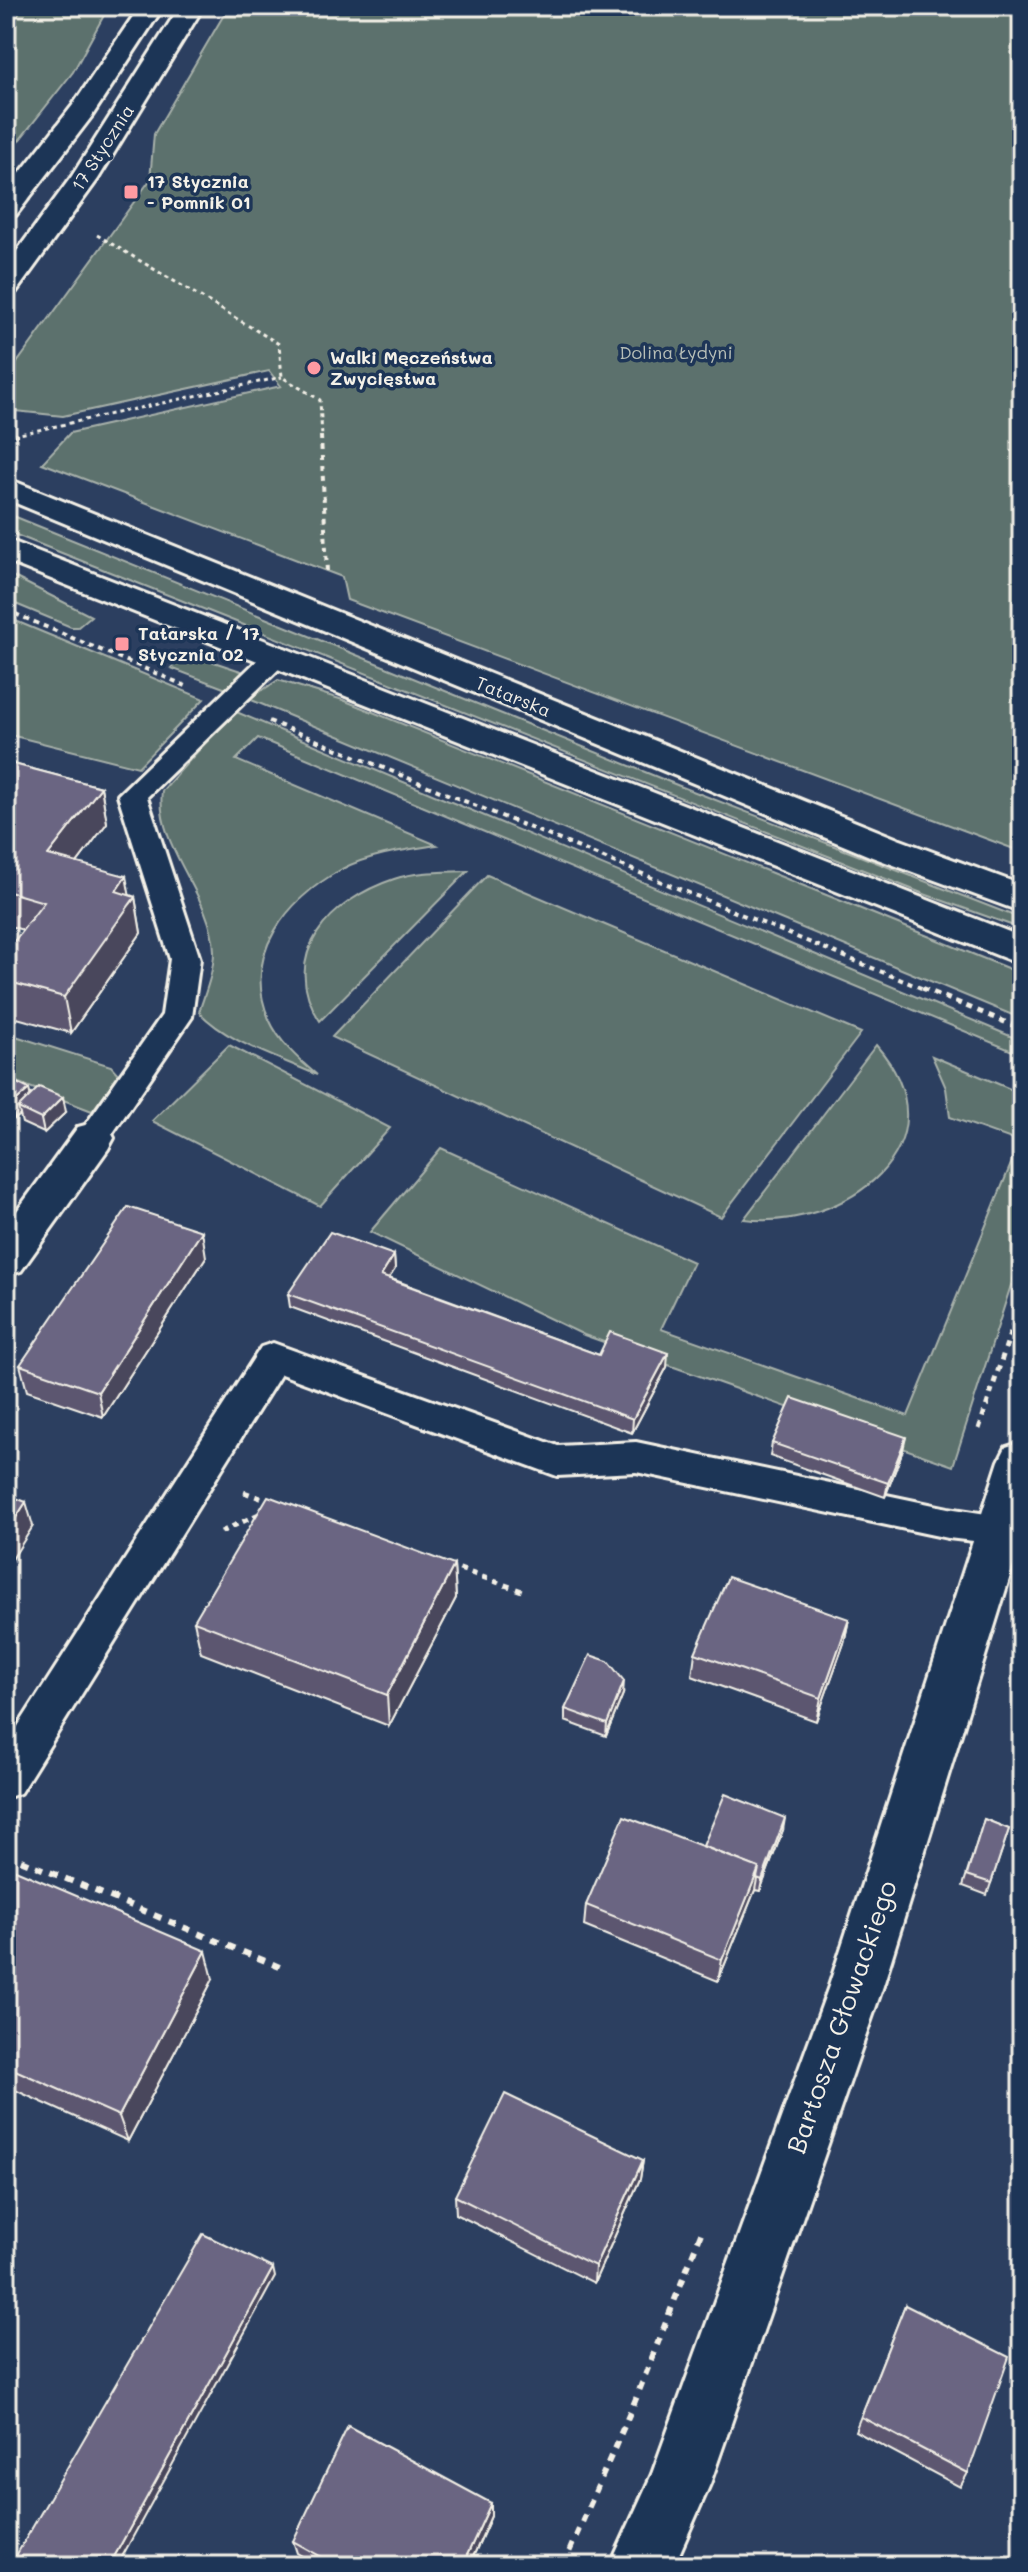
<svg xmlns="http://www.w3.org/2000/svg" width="1028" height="2572" font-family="Mali,sans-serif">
	<rect width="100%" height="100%" fill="#2c3f60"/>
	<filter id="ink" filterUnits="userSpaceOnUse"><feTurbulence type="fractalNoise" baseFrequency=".0125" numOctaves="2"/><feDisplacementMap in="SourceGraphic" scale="16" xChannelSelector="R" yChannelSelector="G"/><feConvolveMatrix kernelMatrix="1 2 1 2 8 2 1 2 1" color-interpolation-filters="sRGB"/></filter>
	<g filter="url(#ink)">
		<g fill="#5c716d" stroke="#a8b1aa" stroke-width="2">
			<polygon points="6,6 109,6 73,72 6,157"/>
			<polygon points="229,6 1022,6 1022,852 347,600 342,577 42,463 70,433 281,386 269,371 63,416 6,410 6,378 150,180 154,134"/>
			<polygon points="6,513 677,785 1022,919 1022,929 924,894 6,531"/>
			<polygon points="6,573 91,616 78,627 71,627 6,600"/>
			<polygon points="6,617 204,699 138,767 6,734"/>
			<polygon points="187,653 244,672 245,677 229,690 171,668"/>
			<polygon points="278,680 343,700 1022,974 1022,1019 249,699"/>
			<path d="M234,711L1022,1041V1055L258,738L236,760L437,845C405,850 371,854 342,869C288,899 241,954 269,1019C279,1042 298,1059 317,1075C278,1057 228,1043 199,1012C205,993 214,972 214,951C212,894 155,848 162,791Z"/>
			<path d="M468,871L320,1021C277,955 331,900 394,879C417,871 444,872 468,871Z"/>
			<polygon points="487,875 861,1033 721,1217 332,1037"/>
			<polygon points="6,1033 111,1066 119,1075 92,1111 6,1078"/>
			<polygon points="229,1045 390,1128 320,1206 152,1121"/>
			<path d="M876,1045C963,1145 844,1231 744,1219Z"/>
			<polygon points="932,1056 1022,1094 1022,1251 953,1466 584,1335 370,1232 441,1148 693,1262 661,1329 908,1416 1020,1142 950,1117 946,1088"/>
		</g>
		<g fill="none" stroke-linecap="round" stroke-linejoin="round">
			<g stroke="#f4f1e8" stroke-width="6">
				<g id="lane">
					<polygon points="278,647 287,649 291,655 287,661 147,797 200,959 192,1017 104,1146 93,1150 82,1146 77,1138 82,1130 162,1015 170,959 118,795 269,649"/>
					<polygon points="273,1343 558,1446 636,1442 948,1508 1012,1518 1017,1529 1012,1540 999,1544 948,1538 636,1472 557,1476 281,1374 20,1793 6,1798 6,1745 261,1347"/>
				</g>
			</g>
			<g stroke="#f4f1e8" stroke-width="6">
				<g id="street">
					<polygon points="93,1123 108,1127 114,1138 108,1149 21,1271 6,1276 6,1226 78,1127"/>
					<polygon points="1022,1442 1022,1537 883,1986 710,2484 674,2566 610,2566 652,2474 829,1986 999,1461 1006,1447"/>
				</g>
			</g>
			<g stroke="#f4f1e8" stroke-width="6">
				<g id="secondary">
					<polygon points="140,6 164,6 92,116 16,215 6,217 6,191 73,105"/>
					<polygon points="180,6 204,6 98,179 16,292 6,295 6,266 72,176"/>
					<polygon points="6,478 898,839 1022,885 1022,912 872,857 6,499"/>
					<polygon points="6,539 1022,937 1022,965 6,561"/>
				</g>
			</g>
			<g stroke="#f4f1e8" stroke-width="3" stroke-dasharray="4 4" stroke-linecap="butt">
				<polyline points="97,235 279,344 282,377 320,400 322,438"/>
				<polyline points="6,437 282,377"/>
			</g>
			<g stroke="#f4f1e8" stroke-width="4" stroke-dasharray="5 5" stroke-linecap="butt">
				<polyline points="321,436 327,573"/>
				<polyline points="6,437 13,436"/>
				<polyline points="6,610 186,686"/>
				<polyline points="269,721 926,990"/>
			</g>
			<g stroke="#f4f1e8" stroke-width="5" stroke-dasharray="6 6" stroke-linecap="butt">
				<polyline points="922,988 1022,1029"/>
				<polyline points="979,1429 1022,1297"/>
				<polyline points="244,1492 269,1501"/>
				<polyline points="221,1532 263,1512"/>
				<polyline points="448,1565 522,1591"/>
			</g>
			<g stroke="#f4f1e8" stroke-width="6" stroke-dasharray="8 8" stroke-linecap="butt">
				<polyline points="6,1854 287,1970"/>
				<polyline points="563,2566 635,2401 703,2228"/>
			</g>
			<use href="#lane" fill="#1d3557" fill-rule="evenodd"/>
			<use href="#street" fill="#1d3557" fill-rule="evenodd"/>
			<use href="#secondary" fill="#1d3557" fill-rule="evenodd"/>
		</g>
		<g fill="#5b5770" stroke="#f4f1e8" stroke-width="2">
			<polygon points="6,762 101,787 107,823 77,863 130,895 135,897 141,933 71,1033 6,1015 6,952 23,930 6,925"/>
			<polygon points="6,1085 31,1096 66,1112 44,1133 22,1123 20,1115 15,1119 6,1115"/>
			<polygon points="394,1255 395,1269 389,1278 599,1355 667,1367 632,1433 290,1307 288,1294"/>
			<polygon points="206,1257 103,1417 27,1391 20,1365"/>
			<polygon points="772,1443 903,1450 885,1497 770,1456"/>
			<polygon points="454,1565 456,1598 389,1726 201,1653 194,1621"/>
			<polygon points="849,1619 844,1643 816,1721 692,1676 695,1653"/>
			<polygon points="623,1694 606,1736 565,1721 565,1709"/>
			<polygon points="984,1819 1009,1829 987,1895 963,1886"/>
			<polygon points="783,1830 760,1891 755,1890 718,1981 584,1926 586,1905 703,1846"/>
			<polygon points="6,1866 213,1979 128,2141 6,2086"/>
			<polygon points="643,2160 640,2179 594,2283 456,2214 455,2196"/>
			<polygon points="905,2305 968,2473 960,2487 855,2431"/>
			<polygon points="491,2503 491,2516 469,2566 319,2566 297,2553 293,2541"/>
		</g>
		<g fill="#4a475b" stroke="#f4f1e8" stroke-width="2">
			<polygon points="101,787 107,823 55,892 48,855"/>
			<polygon points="126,876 131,903 135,897 141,933 71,1033 64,997 116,891"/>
			<polygon points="29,1089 32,1103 18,1108 20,1115 15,1119 11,1105"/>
			<polygon points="63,1097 66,1112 44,1133 41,1119"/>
			<polygon points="202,1231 206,1257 103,1417 98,1392"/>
			<polygon points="394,1255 395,1269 382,1289 381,1276"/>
			<polygon points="668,1353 667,1367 632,1433 633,1419"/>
			<polygon points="906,1437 903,1450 885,1497 888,1483"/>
			<polygon points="26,1502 33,1526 6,1569 6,1533"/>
			<polygon points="454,1565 456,1598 389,1726 387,1695"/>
			<polygon points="849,1619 844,1643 816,1721 821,1698"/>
			<polygon points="624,1681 623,1694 606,1736 607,1724"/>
			<polygon points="785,1818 783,1830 760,1891 762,1880"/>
			<polygon points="759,1868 755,1890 718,1981 722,1960"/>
			<polygon points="206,1951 213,1979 128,2141 119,2116"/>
			<polygon points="643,2160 640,2179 594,2283 595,2266"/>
			<polygon points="273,2268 275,2277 117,2566 109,2566"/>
			<polygon points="491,2503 491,2516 469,2566 462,2566"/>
		</g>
		<g fill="#6a6582" stroke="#f4f1e8" stroke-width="2">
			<polygon points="6,762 101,787 48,855 126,876 116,891 135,897 64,997 6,981 6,952 44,902 6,891"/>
			<polygon points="11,1080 29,1089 11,1105 6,1102 6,1085"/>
			<polygon points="39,1087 63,1097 41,1119 18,1108"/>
			<polygon points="128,1207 202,1231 98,1392 20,1365"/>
			<polygon points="330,1232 394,1255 381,1276 599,1355 610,1332 668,1353 633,1419 288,1294"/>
			<polygon points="792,1398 906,1437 888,1483 772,1443"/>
			<polygon points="6,1494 26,1502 6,1533"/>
			<polygon points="268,1496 454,1565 387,1695 194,1621"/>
			<polygon points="728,1577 849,1619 821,1698 695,1653"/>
			<polygon points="590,1655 608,1661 624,1681 607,1724 565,1709"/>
			<polygon points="725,1794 785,1818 762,1880 757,1878 759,1868 703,1846"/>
			<polygon points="624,1816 759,1868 722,1960 586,1905"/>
			<polygon points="984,1819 1009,1829 991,1883 967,1875"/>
			<polygon points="6,1866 206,1951 119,2116 6,2066"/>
			<polygon points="505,2094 643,2160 595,2266 455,2196"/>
			<polygon points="203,2234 273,2268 109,2566 10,2566"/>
			<polygon points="905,2305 1009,2357 968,2473 861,2417"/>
			<polygon points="348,2426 491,2503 462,2566 338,2566 293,2541"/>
		</g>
	</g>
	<g fill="#ff9aa2" stroke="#1d3557" stroke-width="3">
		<rect x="123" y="184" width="16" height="16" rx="4"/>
		<circle cx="314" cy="368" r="8"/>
		<rect x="114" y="636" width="16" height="16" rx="4"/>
	</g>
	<g text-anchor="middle" stroke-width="7" stroke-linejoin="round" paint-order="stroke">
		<g font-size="18" fill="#f4f1e8" stroke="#1d3557">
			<text transform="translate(103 148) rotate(-57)" y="6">17 Stycznia</text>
			<text transform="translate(513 697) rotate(22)" y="6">Tatarska</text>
		</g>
		<g font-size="18" font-weight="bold" fill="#f4f1e8" stroke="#1d3557" text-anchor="start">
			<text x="147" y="188">17 Stycznia<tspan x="147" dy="21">- Pomnik 01</tspan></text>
			<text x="330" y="364">Walki Męczeństwa<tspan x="330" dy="21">Zwycięstwa</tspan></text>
			<text x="138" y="640">Tatarska / 17<tspan x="138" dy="21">Stycznia 02</tspan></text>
		</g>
		<g font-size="18" fill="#b7beb7" stroke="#1d3557">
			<text x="676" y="359">Dolina Łydyni</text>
		</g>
		<g font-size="26" fill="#f4f1e8" stroke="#1d3557">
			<text transform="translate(842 2017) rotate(-71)" y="9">Bartosza Głowackiego</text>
		</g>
	</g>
	<rect width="1028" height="2572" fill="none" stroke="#1d3557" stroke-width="32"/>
	<rect x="16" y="16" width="996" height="2540" fill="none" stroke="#f4f1e8" stroke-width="3" filter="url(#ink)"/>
</svg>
